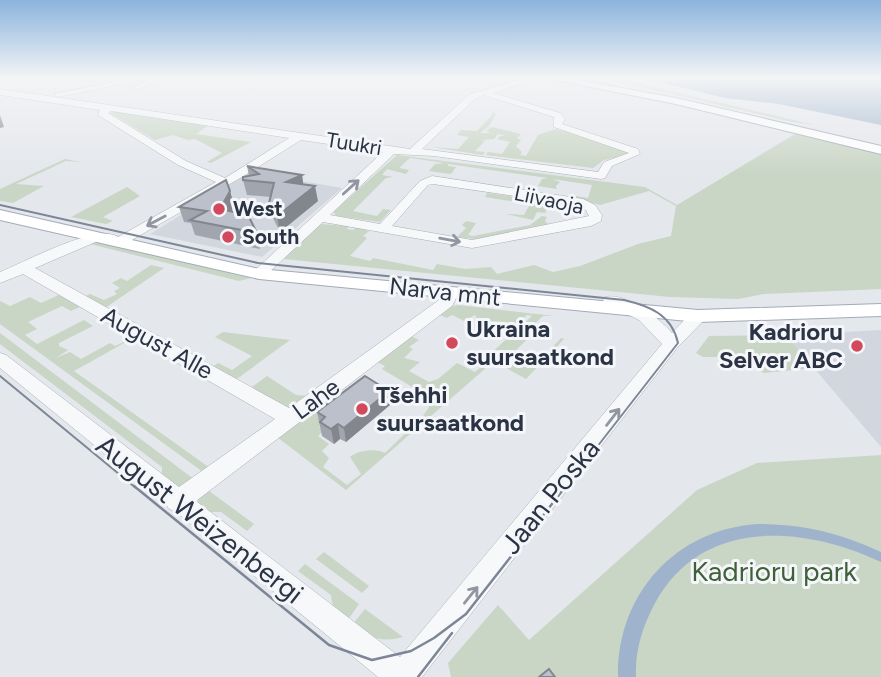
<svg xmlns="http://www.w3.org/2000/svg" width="881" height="677" font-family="Figtree,sans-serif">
	<rect width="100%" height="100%" fill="#e4e7ec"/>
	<g fill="#d2d6de">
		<polygon points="250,172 342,188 262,257 150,234"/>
		<polygon points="881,330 881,447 786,335"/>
	</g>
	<g fill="#c9d6c5">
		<polygon points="602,78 616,78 815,125 792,122"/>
		<polygon points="113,111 209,125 196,134 251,142 211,163 207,162 222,153 195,139 188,140 173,135 155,140 110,113"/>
		<polygon points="491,112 496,114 489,126 480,133 490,133 486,131 492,127 521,134 517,138 521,140 516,146 522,152 520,155 526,156 538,135 556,129 595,138 629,151 629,155 604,160 593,168 486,155 488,152 502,154 510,142 497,139 500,136 506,136 498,134 494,139 481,140 485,141 475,151 485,152 483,155 431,147 458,149 469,137 457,135 461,130 477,131 493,114"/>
		<polygon points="795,134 810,137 813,135 881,153 881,289 764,294 738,299 670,297 283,259 320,224 349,226 347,229 353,230 356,227 369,231 363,236 367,238 350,256 370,261 373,258 433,270 437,264 465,269 491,267 497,274 534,265 553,272 580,266 638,244 671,236 676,206 649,191 600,205 574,198 575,196 588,198 592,185 552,179 560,182 556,186 557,189 538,186 542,179 548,178 448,164 448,166 456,167 451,174 429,171 435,164 445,163 410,158 399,168 409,170 406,174 387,169 382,175 393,177 386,178 353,211 377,216 383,209 391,210 380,222 337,216 333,212 397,155 645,187 677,205"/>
		<polygon points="65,159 81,162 66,161 16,184 44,186 13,203 0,201 0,189"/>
		<polygon points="127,187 140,196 103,217 113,221 106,224 71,217"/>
		<polygon points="487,193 550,202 545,213 537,212 533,220 506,214 524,215 530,204 485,197"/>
		<polygon points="542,216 547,217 545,221 549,225 475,239 457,237 466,228 462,225 466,221 476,223 468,235 473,236 530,225"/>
		<polygon points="96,242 251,278 239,281 90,244"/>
		<polygon points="151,265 164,268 105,308 84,297 90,294 104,300 117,294 114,291 120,288 112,283 121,278 127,281"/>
		<polygon points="61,294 82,306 71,311 62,306 28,322 37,329 25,335 37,344 84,320 93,326 59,343 59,346 68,350 56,358 70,352 81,359 110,343 115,346 135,337 74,371 210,468 203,472 0,324 0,301 10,306 30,297 41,303"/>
		<path d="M459,305L554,316H543L533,325L539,328L512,354L535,366L561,338L564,339L526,379L494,361L346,490L277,437L325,401L339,411L319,426L324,430L318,436L329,444L322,451L329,458L323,467L347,485L361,474L350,457C358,450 376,448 385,453L423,416L429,407L424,394L382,369L385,366L377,362L411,336L419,340L409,347L413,349L404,358L420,362L409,371L429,382L438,379L457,363L475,372L482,366L479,364L532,316L527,315L518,323L478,320L475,315L464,321L452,315L447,318L440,315L452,306Z"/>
		<polygon points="223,332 290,340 234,381 211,368 218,363 232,370 252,356 215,337"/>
		<polygon points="0,333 195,480 177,487 162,475 162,467 0,344"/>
		<polygon points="786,335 814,368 764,373 736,357 703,357 696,353 709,336"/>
		<polygon points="267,376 296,395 308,396 287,412 249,389"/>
		<polygon points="881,455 881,677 451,677 448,663 498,605 529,640 697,490 757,463"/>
		<polygon points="205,488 254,524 247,531 221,512 207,512 197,503"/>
		<polygon points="324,552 369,586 362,593 316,559"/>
		<polygon points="305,564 359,604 347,621 333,607 331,595 298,571"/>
		<path d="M365,609L403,637C382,643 368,638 352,625Z"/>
	</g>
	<g fill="#9fb4cc">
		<polygon points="643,78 881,78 881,125 779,104 725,98"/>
		<path d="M757,524C803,524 840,533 881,552V562C803,525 700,517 654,605C642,628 635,651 636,677H618C617,594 675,530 757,524Z"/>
	</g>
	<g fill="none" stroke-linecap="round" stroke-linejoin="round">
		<g stroke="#a9aeb7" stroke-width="1">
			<g id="minor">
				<polygon points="134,78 150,78 58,97 54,94"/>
				<polygon points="156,78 167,78 139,89 132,87"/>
				<path d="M527,78H539L493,93L560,113L565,119L562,124L638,149L640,154L612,166L605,178L601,179L434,156L394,154L330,215L380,224L420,181L432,176L583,199L595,205L602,215L601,221L591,226L472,248L323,222L264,277H254L251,274L254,271L383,152L301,140L242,177L123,245H113L112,241H98L35,268L289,408L439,300L445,290H457L459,293L452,306L196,501L400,657L662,344L639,320L605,303L603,300L605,297C626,292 659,318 672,333L692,312H704L706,316L704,320L677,348L422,677H378L175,511L169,509L166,504L0,368V353L6,355L179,487L275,419L23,274L0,283V272C23,263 98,222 118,237L216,182L178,165L98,115L100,110L0,95V89L410,149L470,94ZM484,95L554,117V127L629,153L604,162L598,172L422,149L476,98ZM111,111L289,138L225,178L186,161L108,113ZM433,184L576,205L586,210L589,216L472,240L392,226L428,185Z"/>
				<polygon points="590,78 603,78 630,86 626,88"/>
			</g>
		</g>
		<g stroke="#a3abb8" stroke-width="2">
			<g id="major">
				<polygon points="546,78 566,78 676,98 881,146 881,154 676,104"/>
				<polygon points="0,210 259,269 698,310 881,304 881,316 698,322 259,279 0,220"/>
			</g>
		</g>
		<use href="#minor" fill="#f7f8fa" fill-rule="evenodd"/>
		<use href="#major" fill="#fff" fill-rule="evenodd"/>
		<g stroke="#7d8696" stroke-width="2">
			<path d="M0,205L258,263L624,300C650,306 672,315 678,343L565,488"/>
			<polyline points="0,376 136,488"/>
		</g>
		<g stroke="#7d8696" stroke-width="2.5">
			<polyline points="134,486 329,645 372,660 411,651 434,638 466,614 566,486"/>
			<polyline points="418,677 452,633"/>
		</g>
	</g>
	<g fill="#a1a5ae">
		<polygon points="247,166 302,175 303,184 318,201 280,232 273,218 269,203 271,197 247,195 243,180 249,176"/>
		<polygon points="230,191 234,206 232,211 257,233 260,249 195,235 191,223 184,222 179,207"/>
		<polygon points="389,391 390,405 346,442 340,439 334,444 322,436 317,412"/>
	</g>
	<g fill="#83868d">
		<polygon points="0,115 4,127 0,128"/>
		<polygon points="302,175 304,189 286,182"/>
		<polygon points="315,186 318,201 280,232 277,216"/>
		<polygon points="230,191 234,206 225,225 220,209"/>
		<polygon points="389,391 390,405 346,442 344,428"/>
		<polygon points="338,424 340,439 334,444 331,429"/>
	</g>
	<g fill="#bbc0ca" stroke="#83868d" stroke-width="2">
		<polygon points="247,166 302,175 286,182 315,186 277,216 269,203 274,183 243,180 243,177 259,174"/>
		<polygon points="226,180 230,191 220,209 248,215 257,233 190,220 207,211 179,207"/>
		<polygon points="365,376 389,391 344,428 338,424 331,429 320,422 325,417 317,412"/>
		<polygon points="549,669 555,677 539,677"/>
	</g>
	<defs><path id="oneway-shaft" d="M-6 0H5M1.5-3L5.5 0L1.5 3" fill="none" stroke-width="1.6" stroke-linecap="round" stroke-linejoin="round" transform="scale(1.75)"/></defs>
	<g stroke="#9196a0">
		<use href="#oneway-shaft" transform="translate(351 187) rotate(-42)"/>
		<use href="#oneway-shaft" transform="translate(156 221) rotate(152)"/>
		<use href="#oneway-shaft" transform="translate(450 240) rotate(10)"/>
		<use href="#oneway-shaft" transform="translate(613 417) rotate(-52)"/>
		<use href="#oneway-shaft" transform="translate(471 595) rotate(-51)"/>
	</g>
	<linearGradient id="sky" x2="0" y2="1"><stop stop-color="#8bb4dd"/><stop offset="0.45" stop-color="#f3f4f6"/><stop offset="1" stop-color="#f3f4f6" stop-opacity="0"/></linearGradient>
	<rect width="881" height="173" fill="url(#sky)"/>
	<g fill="#d1495b" stroke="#f4f6f9" stroke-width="2.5">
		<circle cx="219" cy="209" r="7"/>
		<circle cx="228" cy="237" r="7"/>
		<circle cx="452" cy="343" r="7"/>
		<circle cx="857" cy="346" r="7"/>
		<circle cx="362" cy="409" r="7"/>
	</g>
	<g text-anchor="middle" stroke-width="6" stroke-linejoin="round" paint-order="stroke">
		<g font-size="21" fill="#2b3445" stroke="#f4f6f9">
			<text transform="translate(354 144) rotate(9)" y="7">Tuukri</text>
			<text transform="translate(549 200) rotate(12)" y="7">Liivaoja</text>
		</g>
		<g font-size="21" font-weight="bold" fill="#2b3445" stroke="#f4f6f9" text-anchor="start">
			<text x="233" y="216">West</text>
			<text x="242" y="244">South</text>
		</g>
		<g font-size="24" fill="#2b3445" stroke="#f4f6f9">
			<text transform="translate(445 292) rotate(6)" y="8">Narva mnt</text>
			<text transform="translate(157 343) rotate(29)" y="8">August Alle</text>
			<text transform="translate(316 399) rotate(-36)" y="8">Lahe</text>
		</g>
		<g font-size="24" font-weight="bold" fill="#2b3445" stroke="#f4f6f9" text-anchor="start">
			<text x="466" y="337">Ukraina<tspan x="466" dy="28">suursaatkond</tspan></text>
			<text x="843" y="340" text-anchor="end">Kadrioru<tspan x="843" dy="28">Selver ABC</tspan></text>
			<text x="376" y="403">Tšehhi<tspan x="376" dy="28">suursaatkond</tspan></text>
		</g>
		<g font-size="28" fill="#2b3445" stroke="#f4f6f9">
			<text transform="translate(550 496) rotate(-51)" y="10">Jaan Poska</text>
			<text transform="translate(200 519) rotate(38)" y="10">August Weizenbergi</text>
		</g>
		<g font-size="28" fill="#3f6138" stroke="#f4f6f9">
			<text x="774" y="581">Kadrioru park</text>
		</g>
	</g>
</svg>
